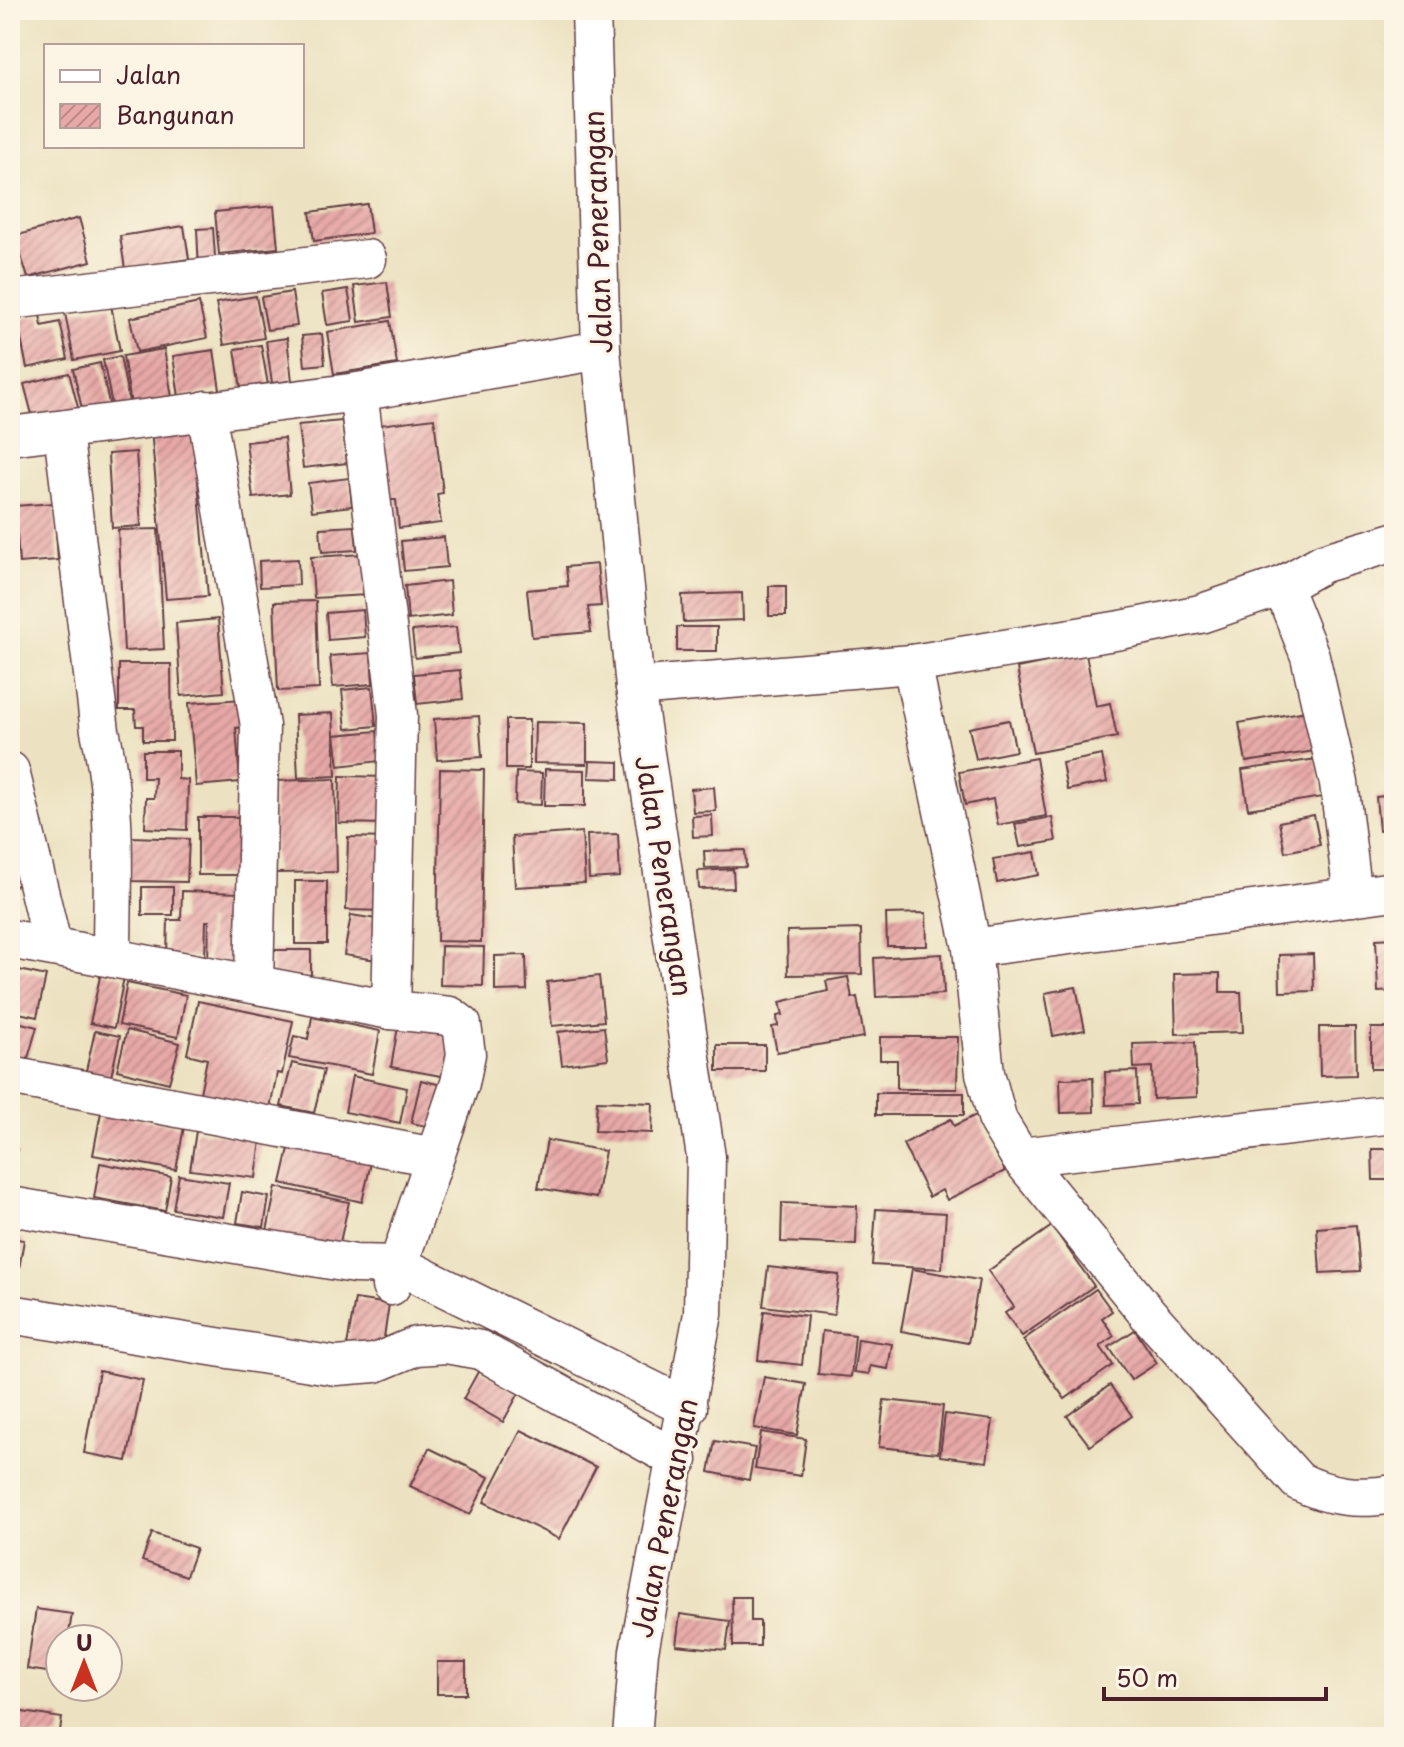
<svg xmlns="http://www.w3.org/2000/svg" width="1404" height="1747" font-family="'Playpen Sans',sans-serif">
	<defs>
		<pattern id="building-hatch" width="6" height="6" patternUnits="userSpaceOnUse" patternTransform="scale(2)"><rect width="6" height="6" fill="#e7a9a7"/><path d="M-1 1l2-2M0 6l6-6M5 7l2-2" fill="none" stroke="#bd8988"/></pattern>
	</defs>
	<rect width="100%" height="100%" fill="#fcf5e5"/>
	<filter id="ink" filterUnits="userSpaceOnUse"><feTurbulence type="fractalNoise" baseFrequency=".0125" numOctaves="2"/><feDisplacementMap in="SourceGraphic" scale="16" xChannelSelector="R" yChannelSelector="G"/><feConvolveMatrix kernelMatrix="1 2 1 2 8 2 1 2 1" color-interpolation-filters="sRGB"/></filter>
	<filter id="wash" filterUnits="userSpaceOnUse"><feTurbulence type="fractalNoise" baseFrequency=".006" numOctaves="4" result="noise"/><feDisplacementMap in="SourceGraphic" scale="32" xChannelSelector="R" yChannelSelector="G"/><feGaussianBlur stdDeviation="1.8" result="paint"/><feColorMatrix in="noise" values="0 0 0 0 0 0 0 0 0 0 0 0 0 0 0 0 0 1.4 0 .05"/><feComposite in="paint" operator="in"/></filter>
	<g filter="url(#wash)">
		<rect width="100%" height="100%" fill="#ece2c1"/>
		<g id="blocks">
			<g fill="url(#building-hatch)">
				<polygon points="367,204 371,233 314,241 310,212"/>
				<polygon points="274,206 278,248 219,254 215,212"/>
				<polygon points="79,218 91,261 28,278 15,236"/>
				<polygon points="184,226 189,259 125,269 120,236"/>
				<polygon points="213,228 216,270 199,271 197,229"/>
				<polygon points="387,282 392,317 359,322 354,286"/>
				<polygon points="348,289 353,321 327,325 322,293"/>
				<polygon points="292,292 297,326 267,330 261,297"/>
				<polygon points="256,296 264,338 224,345 216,303"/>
				<polygon points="199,303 207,338 137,352 130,318"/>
				<polygon points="111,305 120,351 74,360 65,313"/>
				<polygon points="40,315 42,326 60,322 68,359 27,368 17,319"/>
				<polygon points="390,321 397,364 334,374 327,332"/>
				<polygon points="322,334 325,364 305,366 302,336"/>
				<polygon points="287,338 292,381 272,383 266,341"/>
				<polygon points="261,345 269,391 242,395 235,349"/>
				<polygon points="164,349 173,403 132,410 123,356"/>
				<polygon points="214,350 220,390 179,397 173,356"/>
				<polygon points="120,356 130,407 113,410 103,360"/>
				<polygon points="100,363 110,407 83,414 73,369"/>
				<polygon points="69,373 80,415 35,426 24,384"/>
				<polygon points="434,418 443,493 437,494 441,523 399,528 396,500 388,500 379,425"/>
				<polygon points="342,421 347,463 303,468 298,425"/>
				<polygon points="193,425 208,596 166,599 151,429"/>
				<polygon points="284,438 290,494 253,498 246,442"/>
				<polygon points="136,452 141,526 112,528 108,454"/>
				<polygon points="349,478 352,506 312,511 308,483"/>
				<polygon points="54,503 58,560 19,563 15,506"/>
				<polygon points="355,526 357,550 322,552 320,528"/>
				<polygon points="158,529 164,649 124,651 118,530"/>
				<polygon points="444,537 447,567 404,571 401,541"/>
				<polygon points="364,554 367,595 314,598 311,557"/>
				<polygon points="298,559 299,585 260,587 259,561"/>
				<polygon points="597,564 601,606 588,607 591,632 532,637 527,590 568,586 566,567"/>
				<polygon points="449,581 452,615 408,620 405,586"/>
				<rect x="769" y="586" width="17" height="30"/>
				<polygon points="742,593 743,620 683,622 682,595"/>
				<polygon points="316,601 319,689 278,691 274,602"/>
				<polygon points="363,610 365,637 328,640 326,613"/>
				<polygon points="218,619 224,692 181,696 176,623"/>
				<polygon points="456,627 459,653 415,658 412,631"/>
				<rect x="677" y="627" width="40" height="24"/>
				<polygon points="371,653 373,684 333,687 330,656"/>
				<polygon points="1086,654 1096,706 1110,703 1117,737 1033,753 1017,668"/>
				<polygon points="119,664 171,664 172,741 143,741 143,726 136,726 135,710 119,710"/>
				<polygon points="460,670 463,699 417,704 414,674"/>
				<polygon points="372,687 376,726 346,729 342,690"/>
				<polygon points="243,699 245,727 236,728 240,782 196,786 189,703"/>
				<polygon points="1307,711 1315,751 1246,762 1239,723"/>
				<polygon points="333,713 336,776 298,778 295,715"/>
				<polygon points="479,716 482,757 437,760 434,719"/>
				<rect x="506" y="720" width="23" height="49"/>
				<polygon points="1009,720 1016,751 976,759 969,728"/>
				<polygon points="535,722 587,723 587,764 534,763"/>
				<polygon points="377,731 380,761 339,766 335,735"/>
				<polygon points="143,751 178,751 178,779 188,780 187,830 145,828 146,798 154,798 155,778 143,778"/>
				<polygon points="1102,755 1107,782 1067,790 1062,763"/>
				<polygon points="1036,758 1046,816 998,825 993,799 965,805 959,772"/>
				<polygon points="1317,759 1322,797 1248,809 1242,770"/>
				<polygon points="590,761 619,762 619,779 589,778"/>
				<polygon points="440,769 484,770 481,942 437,941"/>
				<polygon points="545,769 585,770 585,806 544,806"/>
				<polygon points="516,772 542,773 541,805 515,804"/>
				<polygon points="340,776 388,777 387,824 339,823"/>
				<polygon points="335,779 337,872 275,873 274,781"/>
				<polygon points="714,787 716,811 693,812 691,789"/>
				<polygon points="1394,795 1394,830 1379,831 1376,797"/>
				<polygon points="712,815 713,836 693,837 692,816"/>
				<polygon points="1314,815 1320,845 1285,852 1279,822"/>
				<rect x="198" y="817" width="40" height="58"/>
				<polygon points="1052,817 1056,841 1020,847 1015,824"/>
				<polygon points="10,829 26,883 10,887"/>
				<polygon points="582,832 585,883 515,887 512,837"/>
				<polygon points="618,834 620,877 589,879 587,835"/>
				<polygon points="131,837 189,839 187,882 130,881"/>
				<polygon points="348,837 388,838 386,911 346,910"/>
				<polygon points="745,850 746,867 705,868 704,851"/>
				<polygon points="1035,852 1039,875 997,883 993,859"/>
				<polygon points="733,869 734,888 699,889 698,871"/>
				<rect x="295" y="881" width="32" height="63"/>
				<rect x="142" y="887" width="31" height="28"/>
				<polygon points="182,891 241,893 239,962 208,962 209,921 206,921 205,957 167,956 168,920 181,920"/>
				<polygon points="926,913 927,946 887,946 886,914"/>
				<polygon points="351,915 383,920 377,960 344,955"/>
				<polygon points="861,929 862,974 788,975 787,931"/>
				<polygon points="1394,938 1394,991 1378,992 1376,939"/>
				<polygon points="441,946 484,947 483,986 440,985"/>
				<polygon points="272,950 311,950 311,976 272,975"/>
				<polygon points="942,954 944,994 876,997 874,958"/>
				<polygon points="1313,954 1314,991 1280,992 1279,955"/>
				<polygon points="526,955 527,990 495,991 495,956"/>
				<polygon points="15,969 46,976 37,1017 10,1011"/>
				<polygon points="101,972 124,977 114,1028 90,1023"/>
				<polygon points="1220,973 1220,992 1241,992 1243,1032 1176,1034 1174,974"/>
				<polygon points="599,976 604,1021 552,1026 547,982"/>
				<polygon points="848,977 852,998 857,997 864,1037 777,1052 772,1027 778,1026 777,1016 783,1015 780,1002 828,991 826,981"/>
				<polygon points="127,983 186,995 178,1037 119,1025"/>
				<polygon points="1076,987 1085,1030 1053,1036 1045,993"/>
				<polygon points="198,1001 293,1021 282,1074 277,1073 270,1108 200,1093 207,1059 187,1054"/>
				<polygon points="312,1017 380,1031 372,1074 289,1058 294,1036 308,1039"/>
				<polygon points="10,1020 37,1027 24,1072 10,1068"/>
				<polygon points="399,1021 455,1032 447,1077 391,1067"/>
				<polygon points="604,1027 608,1059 562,1065 558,1032"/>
				<polygon points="1319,1027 1355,1027 1356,1075 1320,1076"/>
				<rect x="1371" y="1028" width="23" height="41"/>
				<polygon points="127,1030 180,1043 169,1083 117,1070"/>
				<polygon points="95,1031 120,1036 110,1081 85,1075"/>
				<polygon points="880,1037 958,1037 957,1089 897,1089 897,1060 880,1060"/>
				<polygon points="1195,1042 1197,1097 1153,1099 1152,1067 1134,1068 1133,1044"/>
				<rect x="717" y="1045" width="48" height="26"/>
				<polygon points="292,1063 324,1070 314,1113 281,1106"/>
				<polygon points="1137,1071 1138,1104 1106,1105 1105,1072"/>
				<polygon points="352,1076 407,1088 400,1123 345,1112"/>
				<polygon points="1093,1078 1094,1112 1061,1113 1060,1079"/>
				<polygon points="421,1080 450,1087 440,1129 411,1123"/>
				<rect x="876" y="1093" width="88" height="22"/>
				<polygon points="597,1101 653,1103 652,1133 595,1131"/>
				<polygon points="101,1112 184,1127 176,1170 93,1155"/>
				<polygon points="976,1115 1005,1171 947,1200 942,1190 929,1197 903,1144 951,1119 954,1126"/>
				<polygon points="196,1131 261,1140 256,1178 190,1170"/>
				<polygon points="547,1140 605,1151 596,1198 538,1188"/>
				<polygon points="290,1144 371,1163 362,1202 281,1183"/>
				<polygon points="10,1148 17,1149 11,1175 10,1175"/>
				<polygon points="1372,1149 1394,1149 1394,1180 1373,1180"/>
				<polygon points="100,1163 171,1177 165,1211 94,1198"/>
				<polygon points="179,1175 229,1183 223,1217 173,1209"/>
				<polygon points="276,1187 349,1202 338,1251 266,1236"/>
				<polygon points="242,1192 269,1197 264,1227 237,1223"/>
				<polygon points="782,1203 857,1206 856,1245 781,1242"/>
				<polygon points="876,1209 946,1213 942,1269 872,1265"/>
				<polygon points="1356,1225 1360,1271 1320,1273 1317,1228"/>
				<polygon points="1052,1226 1094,1286 1022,1336 1005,1313 1014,1307 988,1271"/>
				<polygon points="10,1238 24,1240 16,1286 10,1286"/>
				<polygon points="768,1267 839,1275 834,1315 763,1306"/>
				<polygon points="912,1269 979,1280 968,1343 901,1331"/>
				<polygon points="1096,1289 1112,1311 1102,1318 1114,1336 1100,1346 1113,1365 1065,1399 1023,1340"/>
				<polygon points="355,1299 389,1304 382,1351 347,1346"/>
				<polygon points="764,1311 807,1316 802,1365 758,1360"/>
				<polygon points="1135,1330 1157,1363 1131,1380 1109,1347"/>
				<polygon points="822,1331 855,1335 851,1377 818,1374"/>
				<polygon points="858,1339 892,1344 888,1369 870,1366 869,1374 854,1372"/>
				<polygon points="479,1370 519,1393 503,1422 463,1399"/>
				<polygon points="99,1371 143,1380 127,1461 84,1453"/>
				<polygon points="764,1377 806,1384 797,1435 754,1428"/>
				<polygon points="1110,1385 1132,1416 1090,1446 1067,1416"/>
				<polygon points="884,1400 943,1406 938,1453 879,1447"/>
				<polygon points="945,1414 993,1420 987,1462 940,1456"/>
				<polygon points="521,1430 596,1467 559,1539 484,1502"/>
				<polygon points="761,1432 806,1439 801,1476 755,1469"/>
				<polygon points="715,1441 755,1448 749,1480 709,1472"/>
				<polygon points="429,1448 489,1477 470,1515 410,1486"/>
				<polygon points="152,1533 196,1548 186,1576 142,1561"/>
				<polygon points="732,1597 751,1597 751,1621 760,1621 760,1646 733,1646"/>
				<polygon points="36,1609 72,1614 68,1639 60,1639 60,1674 27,1669"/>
				<polygon points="680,1614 730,1621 726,1650 676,1645"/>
				<rect x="437" y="1662" width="29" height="32"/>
				<polygon points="16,1711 62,1718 59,1737 12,1737"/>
			</g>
		</g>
	</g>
	<g filter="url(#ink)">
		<use href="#blocks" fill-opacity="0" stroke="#623c42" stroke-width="2"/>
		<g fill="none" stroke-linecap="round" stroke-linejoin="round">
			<g stroke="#623c42" stroke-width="41">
				<g id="minor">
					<polyline points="591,10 601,350 635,687 706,1157 703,1314 639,1651 632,1737"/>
					<polyline points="10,300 367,259"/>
					<polyline points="358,392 398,715 391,1010"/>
					<polyline points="206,410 260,726 254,983"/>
					<path d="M63,431L100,731C118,805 112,881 112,957"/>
					<polyline points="10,436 358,392 601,350"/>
					<polyline points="1282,586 1310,656 1339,783 1353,897"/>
					<path d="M912,664L972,948L985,1073L998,1121L1020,1157L1148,1314L1298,1481C1329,1497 1359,1500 1394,1494"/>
					<polyline points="635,687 912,664 1121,630 1200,614 1282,586 1323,563 1394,542"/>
					<polyline points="10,771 52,944"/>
					<polyline points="10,939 391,1010 450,1016 462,1025 466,1054 460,1083 391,1286"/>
					<polyline points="972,948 1394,891"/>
					<polyline points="10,1076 434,1157"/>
					<polyline points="1020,1157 1394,1114"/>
					<polyline points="10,1206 355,1264 399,1265 688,1408"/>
					<polyline points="10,1314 336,1366 375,1363 416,1346 446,1344 480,1350 678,1460"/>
				</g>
			</g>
			<use href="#minor" stroke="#fff" stroke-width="38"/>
		</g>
	</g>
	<g text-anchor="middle" stroke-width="6" stroke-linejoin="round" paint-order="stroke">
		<g font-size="28" fill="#4a1f2b" stroke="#fcf5e5">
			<text transform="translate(598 232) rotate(-92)" y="10">Jalan Penerangan</text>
			<text transform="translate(664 876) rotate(81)" y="10">Jalan Penerangan</text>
			<text transform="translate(665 1518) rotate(-79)" y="10">Jalan Penerangan</text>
		</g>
	</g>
	<rect width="1404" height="1747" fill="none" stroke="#fcf5e5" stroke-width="40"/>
	<rect x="44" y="44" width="260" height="104" fill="#fcf5e5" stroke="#b59f9b" stroke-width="2"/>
	<rect x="60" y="70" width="40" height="12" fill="#ffffff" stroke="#b59f9b" stroke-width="2"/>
	<text x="116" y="84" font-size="24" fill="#4a1f2b">Jalan</text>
	<rect x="60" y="104" width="40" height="24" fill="url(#building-hatch)" stroke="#b59f9b" stroke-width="2"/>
	<text x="116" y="124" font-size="24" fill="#4a1f2b">Bangunan</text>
	<g transform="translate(84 1663)"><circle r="38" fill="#fcf5e5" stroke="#b59f9b" stroke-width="2"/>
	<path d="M0-6L14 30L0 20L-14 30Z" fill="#c8321e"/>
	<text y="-12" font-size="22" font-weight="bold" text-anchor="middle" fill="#4a1f2b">U</text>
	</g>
	<path d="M1104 1687v12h222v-12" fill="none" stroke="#4a1f2b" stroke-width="4"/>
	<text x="1116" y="1687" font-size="24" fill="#4a1f2b" stroke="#fcf5e5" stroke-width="6" paint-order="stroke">50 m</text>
</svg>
